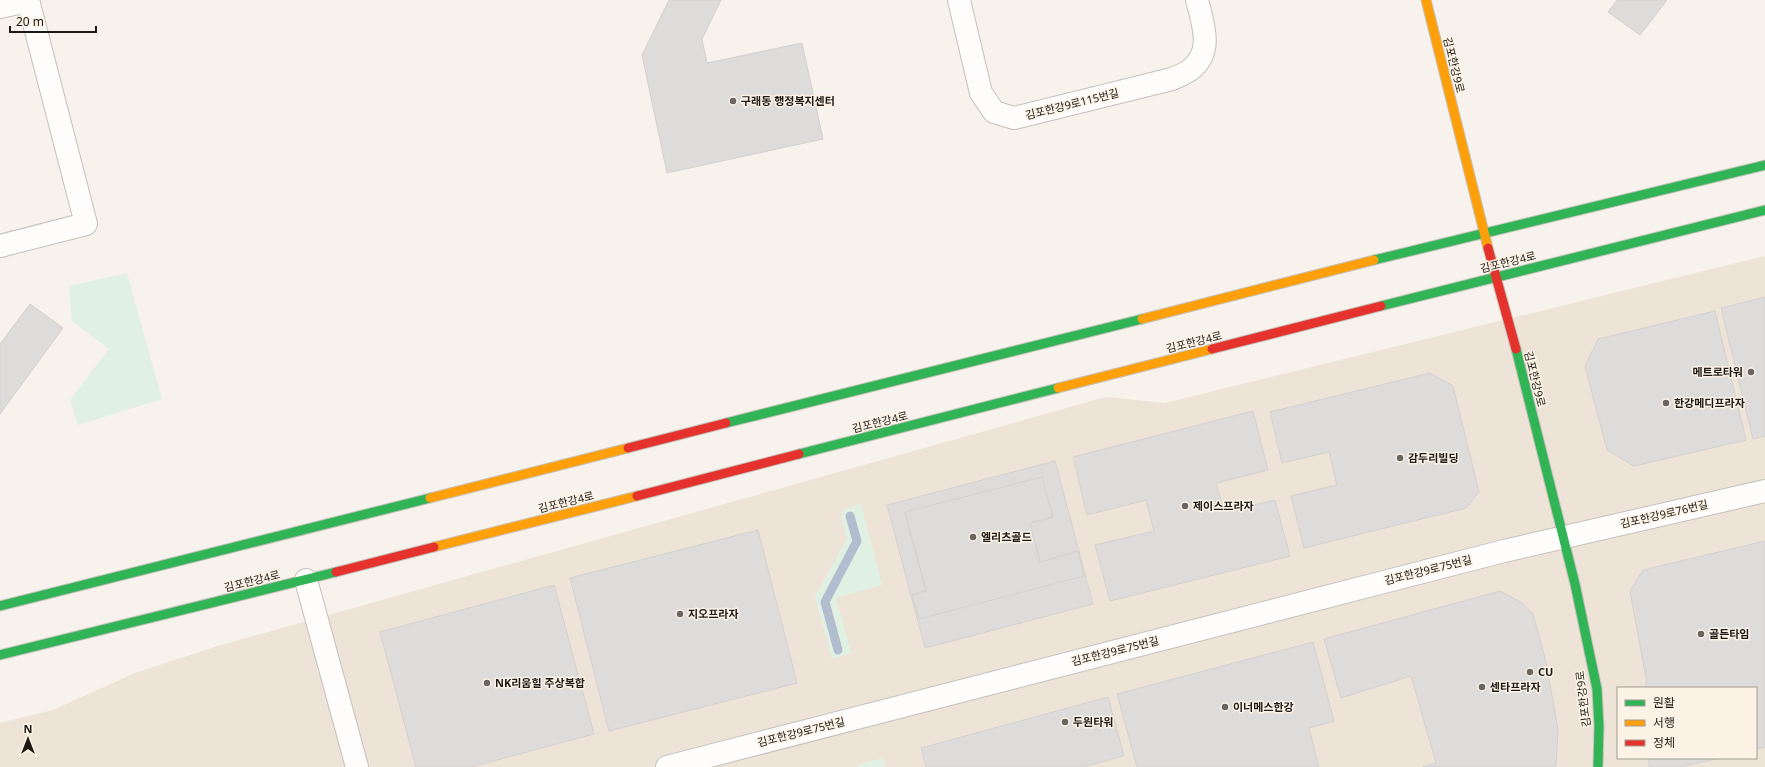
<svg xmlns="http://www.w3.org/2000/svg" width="1765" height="767" font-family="'Noto Sans','Noto Sans KR',sans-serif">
	<rect width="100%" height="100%" fill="#f7f2eb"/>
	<path fill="#ede4d7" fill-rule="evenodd" d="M1765,256V767H0V723L53,710L135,673L218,646L1106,397L1165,403ZM1618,688H1756V758H1618Z"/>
	<g fill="#e0f1e4" fill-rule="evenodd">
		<polygon points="127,273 162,399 78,425 70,400 109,349 72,321 69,286"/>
		<path d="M861,504L882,585L836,598L851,653L832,659L815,597L847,539L841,515L844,509ZM851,514L858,541L827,602L839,651H838L824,602L856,541L849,515Z"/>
		<polygon points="883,758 885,767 858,767 857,765"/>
	</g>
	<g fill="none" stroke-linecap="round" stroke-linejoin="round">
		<polyline stroke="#b2bed0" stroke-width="9" points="838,650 825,602 857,541 850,516"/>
	</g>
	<g fill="#dedcda" stroke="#d3d0cf">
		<polygon points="669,0 721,0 702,39 707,63 802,43 823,139 667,173 642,55"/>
		<polygon points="1617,0 1667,0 1640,35 1608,12"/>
		<polygon points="1765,297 1765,436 1753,439 1721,308"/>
		<polygon points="30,304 63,328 0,414 0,344"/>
		<polygon points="1715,311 1746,440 1634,466 1607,450 1585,366 1598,339"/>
		<polygon points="1430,373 1453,386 1479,492 1466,508 1304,548 1291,496 1337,485 1329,452 1282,463 1270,412"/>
		<polygon points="1253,411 1268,470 1216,483 1224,512 1275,500 1290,556 1110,601 1095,545 1154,531 1146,500 1087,515 1073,457"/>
		<polygon points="1055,461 1093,604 925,648 887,505"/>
		<polygon points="1042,477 1053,517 1030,523 1040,562 1078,551 1084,576 919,619 912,595 926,591 905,512"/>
		<polygon points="758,530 797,683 609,731 570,578"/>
		<polygon points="1765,541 1765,747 1756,749 1756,688 1646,688 1646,678 1630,591 1643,570"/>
		<polygon points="554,585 594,734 471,767 416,767 380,632"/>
		<polygon points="1500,591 1522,603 1533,614 1546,662 1558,729 1556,767 1422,767 1436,763 1411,676 1341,698 1324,639"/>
		<polygon points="1313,642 1334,721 1309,728 1319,767 1137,767 1117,694"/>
		<polygon points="1108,697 1124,756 1083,767 926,767 921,748"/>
		<polygon points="1649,758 1719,758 1681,767 1649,767"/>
	</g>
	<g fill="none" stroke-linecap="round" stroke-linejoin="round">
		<g stroke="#c4c0bb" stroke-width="24">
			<g id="street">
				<path d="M959,0L981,93L994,112L1014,118L1172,79C1178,76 1185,74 1190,70C1214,52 1203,24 1197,0"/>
				<polyline points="0,7 28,1"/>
				<polyline points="0,246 86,224 28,0"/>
				<polyline points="306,580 357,767"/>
				<polyline points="667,767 1504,551 1765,491"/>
			</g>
		</g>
		<g stroke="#c4c0bb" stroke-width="11">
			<g id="fast">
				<polyline points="1374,260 1765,165"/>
				<polyline points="1381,306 1765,210"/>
				<polyline points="1516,349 1575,584 1597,689 1599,726 1598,767"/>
				<polyline points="726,423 1142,319"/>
				<polyline points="799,454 1058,388"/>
				<polyline points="0,606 430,498"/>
				<polyline points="0,655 336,572"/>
			</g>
		</g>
		<g stroke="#c4c0bb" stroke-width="11">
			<g id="slow">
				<polyline points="1426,0 1488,248"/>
				<polyline points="1142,319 1374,260"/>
				<polyline points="1058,388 1212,349"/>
				<polyline points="430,498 628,448"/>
				<polyline points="434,547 637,496"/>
			</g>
		</g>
		<g stroke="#c4c0bb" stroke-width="11">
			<g id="jam">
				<polyline points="1488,248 1516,349"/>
				<polyline points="1212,349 1381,306"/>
				<polyline points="628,448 726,423"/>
				<polyline points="637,496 799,454"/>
				<polyline points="336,572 434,547"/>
			</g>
		</g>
		<use href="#street" stroke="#fefdfc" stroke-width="22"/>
		<use href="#fast" stroke="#30b455" stroke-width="9"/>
		<use href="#slow" stroke="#ff9f0a" stroke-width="9"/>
		<use href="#jam" stroke="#e5322d" stroke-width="9"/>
	</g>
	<g fill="#696560" stroke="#fcf3e6" stroke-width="1.5">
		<circle cx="733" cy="101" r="4"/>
		<circle cx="1751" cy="372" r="4"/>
		<circle cx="1666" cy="403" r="4"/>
		<circle cx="1400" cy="458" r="4"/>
		<circle cx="1185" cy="506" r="4"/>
		<circle cx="973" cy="537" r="4"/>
		<circle cx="680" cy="614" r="4"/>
		<circle cx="1701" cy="634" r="4"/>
		<circle cx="1530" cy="672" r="4"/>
		<circle cx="487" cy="683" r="4"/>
		<circle cx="1482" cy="687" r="4"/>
		<circle cx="1225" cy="707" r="4"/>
		<circle cx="1065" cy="722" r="4"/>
	</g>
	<g text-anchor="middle" stroke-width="3" stroke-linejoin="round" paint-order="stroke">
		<g font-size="11" fill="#1c1915" stroke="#fcf3e6">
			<text transform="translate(1454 65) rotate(76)" y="4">김포한강9로</text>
			<text transform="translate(1072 104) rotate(-14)" y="4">김포한강9로115번길</text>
			<text transform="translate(1508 262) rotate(-14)" y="4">김포한강4로</text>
			<text transform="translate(1194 342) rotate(-14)" y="4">김포한강4로</text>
			<text transform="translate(1535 379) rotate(76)" y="4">김포한강9로</text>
			<text transform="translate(880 422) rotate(-14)" y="4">김포한강4로</text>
			<text transform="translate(566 502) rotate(-14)" y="4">김포한강4로</text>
			<text transform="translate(1664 514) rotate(-13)" y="4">김포한강9로76번길</text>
			<text transform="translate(1428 570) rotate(-14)" y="4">김포한강9로75번길</text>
			<text transform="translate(252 581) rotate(-14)" y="4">김포한강4로</text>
			<text transform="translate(1115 651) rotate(-14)" y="4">김포한강9로75번길</text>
			<text transform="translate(1583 699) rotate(-97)" y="4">김포한강9로</text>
			<text transform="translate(801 732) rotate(-14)" y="4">김포한강9로75번길</text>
		</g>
		<g font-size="11" font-weight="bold" fill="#1c1915" stroke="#fcf3e6" text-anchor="start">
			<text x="741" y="105">구래동 행정복지센터</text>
			<text x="1743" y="376" text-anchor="end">메트로타워</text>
			<text x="1674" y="407">한강메디프라자</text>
			<text x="1408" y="462">감두리빌딩</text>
			<text x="1193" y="510">제이스프라자</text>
			<text x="981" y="541">엘리츠골드</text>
			<text x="688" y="618">지오프라자</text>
			<text x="1709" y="638">골든타임</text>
			<text x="1538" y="676">CU</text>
			<text x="495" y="687">NK리움힐 주상복합</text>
			<text x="1490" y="691">센타프라자</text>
			<text x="1233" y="711">이너메스한강</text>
			<text x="1073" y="726">두원타워</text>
		</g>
	</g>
	<rect x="1617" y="687" width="140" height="72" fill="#fcf3e6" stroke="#a29c92"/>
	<rect x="1625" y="700" width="20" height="6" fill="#30b455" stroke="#a29c92"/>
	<text x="1653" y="707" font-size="12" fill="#1c1915">원활</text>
	<rect x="1625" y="720" width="20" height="6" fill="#ff9f0a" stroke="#a29c92"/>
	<text x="1653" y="727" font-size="12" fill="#1c1915">서행</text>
	<rect x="1625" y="740" width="20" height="6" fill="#e5322d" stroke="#a29c92"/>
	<text x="1653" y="747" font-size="12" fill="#1c1915">정체</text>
	<g transform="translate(28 739)" stroke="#fcf3e6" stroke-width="3" paint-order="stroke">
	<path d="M0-3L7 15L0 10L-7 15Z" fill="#1c1915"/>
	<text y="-6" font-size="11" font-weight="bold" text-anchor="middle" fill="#1c1915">N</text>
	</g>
	<path d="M10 26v6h86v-6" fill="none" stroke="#1c1915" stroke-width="2"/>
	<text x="16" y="26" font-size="12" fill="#1c1915" stroke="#fcf3e6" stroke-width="3" paint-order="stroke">20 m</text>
</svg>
